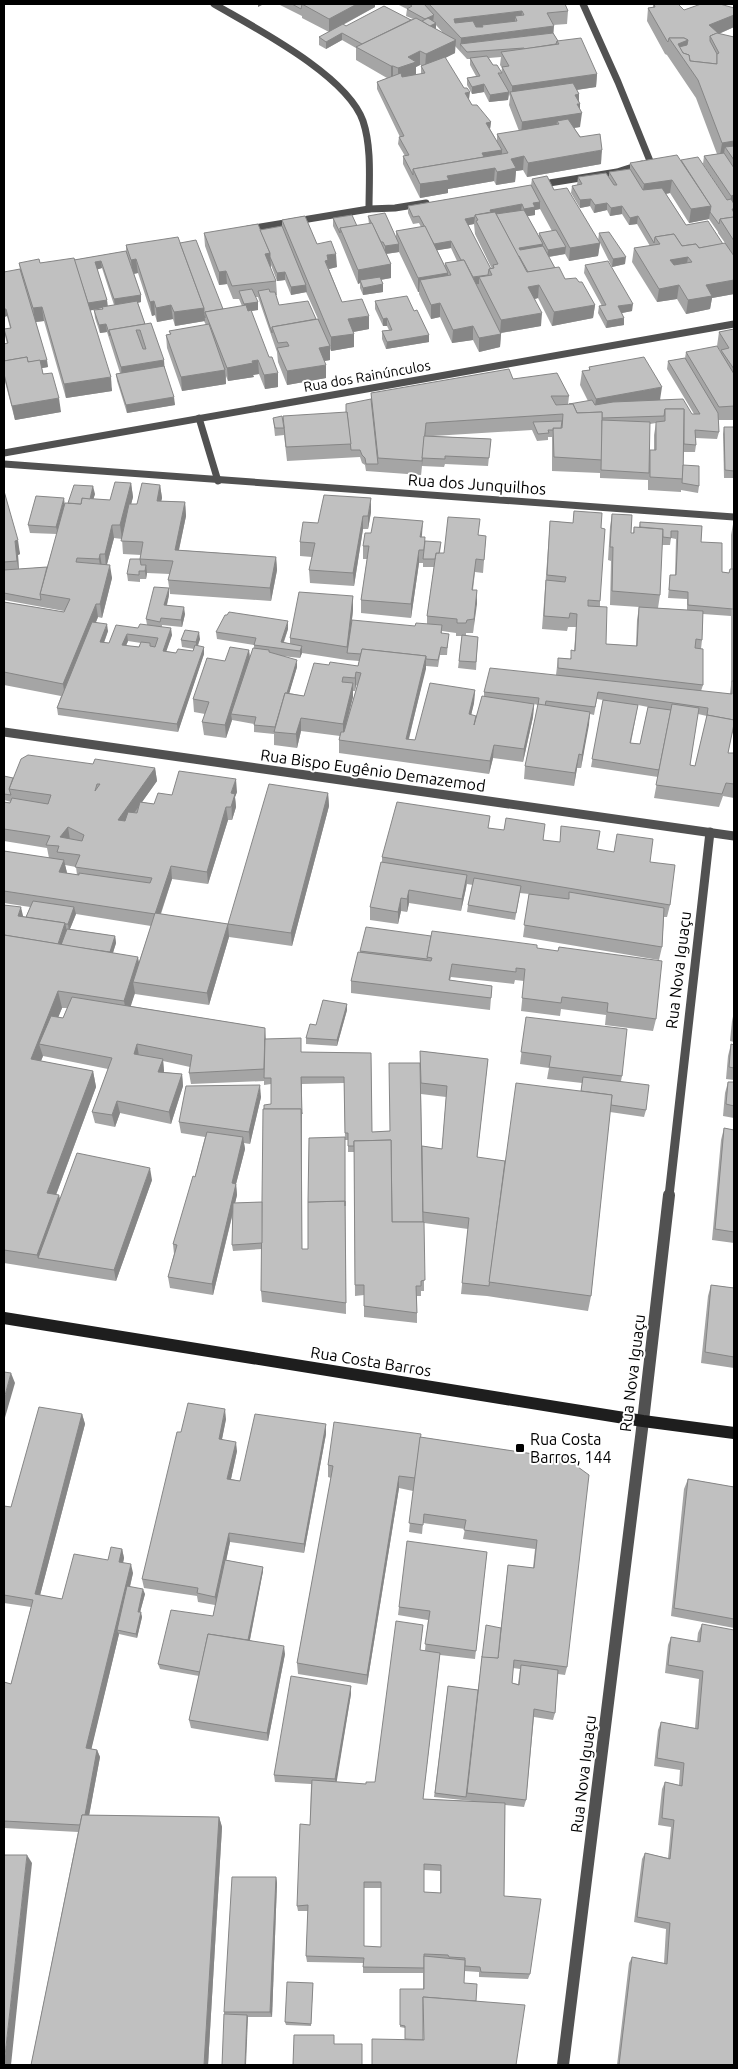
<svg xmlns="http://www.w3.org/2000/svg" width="738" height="2069" font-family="Ubuntu,sans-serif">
	<rect width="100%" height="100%" fill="#fff"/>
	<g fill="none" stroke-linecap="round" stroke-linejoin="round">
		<g stroke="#515151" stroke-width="7">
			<polyline points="537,185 617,172 642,164"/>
			<polyline points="248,229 369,209 395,208 426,203"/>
		</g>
		<g stroke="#515151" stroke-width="7">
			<path d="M214,4C255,28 347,75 363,121C372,148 369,181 369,209"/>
			<polyline points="583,4 618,82 650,161"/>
			<polyline points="199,418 218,481"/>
			<polyline points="4,453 734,324"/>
			<polyline points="4,464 734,517"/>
		</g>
		<g stroke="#515151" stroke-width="9">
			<polyline points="4,732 734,836"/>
			<polyline points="669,1196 710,832"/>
		</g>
		<polyline stroke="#515151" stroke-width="12" points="563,2065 643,1421 669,1195"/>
		<polyline stroke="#1e1e1e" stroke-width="12" points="4,1318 643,1421 734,1433"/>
	</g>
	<g fill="#a5a5a5" fill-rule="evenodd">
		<path d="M278,4H375V7L343,25L346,26L413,19L406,16L407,9L397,4H445L568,11L567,24L553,25V33L558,41L597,74L596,87L577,90L579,94V101L580,104V127L574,128L601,164L527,177L523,170L516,171L515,182L496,185L494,181L448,189V193L420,198L403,164V156H405L398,144L399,137H400L377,89V82L387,78L356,60V48L342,40L326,49L319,45V37L329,32L302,18V16ZM436,25L443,33L436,29ZM455,46L467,59H470V65L476,76L467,78V85L472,94L484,92L489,102L508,100L509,94L510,97L509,105L519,131L497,134V141L490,129L491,122L472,105L445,58L455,53ZM501,57L500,65L502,68L501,73L493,65L489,58ZM420,65H421V74H416V67Z"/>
		<path d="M653,4L684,10L734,8V27L719,34L734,37V203H733L734,204V294L712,298L710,309L686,314L677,299L657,302L632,262L634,248L650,246L637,224L629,225L622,214L610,216L607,210L594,213L590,206L580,208L571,193L572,186L577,185L578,177H609V172L630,169V163L681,160L727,200L703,164L704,156L717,154L696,98L667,55L665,54L647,21L648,8L653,7ZM670,193L689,223L709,219L718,232V233L725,243L723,244L686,225L666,194Z"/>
		<path d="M532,179L554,190L598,241L599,233L625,264L612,267L600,243L598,256L569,261L565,254L549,257L555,268L565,279L579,282L595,305L593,318L552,326L538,298L535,299L541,326L501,333L500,347L479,352L473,340L452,343L440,317L431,319L419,294V292H418L399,252L386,254L391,264V278L381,280L383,284V292L363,295L360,288V283L358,284L340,240L333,226V218L357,226L369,224L368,216L396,237V231L421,227L419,223L413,224L408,213V206L531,185ZM540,209L552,231L539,233V236L527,216L535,215V210ZM474,224L475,234L492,269H491L468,225ZM451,248L457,261L445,263V266L437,250Z"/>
		<path d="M282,220L317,244L337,267L329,269L342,302L369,329L353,332L354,347L331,351L330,349V360L324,361L326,378L287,385L278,362L277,352L258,297H255L258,302V310L251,311L278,387L265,389L259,374L253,375L254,377L228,381L226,376V384L182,391L167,348L166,335L170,334L169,331L206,325L204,321L175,326L173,319L157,322L155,315L152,316L138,273L134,274L141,295V302L138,303L145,324L164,366L175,405L127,413L117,381L116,374L120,373L107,332L100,333L95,318L94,310L102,309V308L90,310L112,391L66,398L44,321L36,322L48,367L42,368L43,374L61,412L15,420L4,378V344H7L4,331L10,328L7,316L4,317L20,269L19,263H40L74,260L126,251V245L180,243L223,309L242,306L239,299H233L227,284L219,285L205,246L204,233L260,230L282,226ZM271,265L277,281L285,280L291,295L306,292L318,319H316L279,305L276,295H277L276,281L270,267ZM102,268L114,305L107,306V300L97,269Z"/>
		<polygon points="585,265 632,311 622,313 624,318 624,325 606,328 598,313 599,306 602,306 584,273"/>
		<polygon points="375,301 414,311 429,335 429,342 386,349 382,339 382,331 389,330 387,326 383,326 375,309"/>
		<path d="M734,329V420H718L719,432L717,439L696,438V445L695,452H684L683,465L699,486L698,493L681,490V492L648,490V480L600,478V473L552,471V437H548V440L537,441L532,430L433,436L491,439L488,466L445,464L444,467L422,466V464L421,475L366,471L365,465L362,463L360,457L287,461L284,435L275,436L273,418L283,424L346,413V404L371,400V393L513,379L569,396L568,405L588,401L580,385L582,371L589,370V367L692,414H694L667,369L668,361L685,358L686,352H721L717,346L719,332ZM656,423L654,435V450H650L649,456L650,424Z"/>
		<polygon points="724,427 734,427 734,478 724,478 723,434"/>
		<path d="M131,483L133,497L131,504H137L160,485L162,498L161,501L185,502L186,516L179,550L276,557L277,570L271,601L170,594L168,580L170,574L147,573L146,579H140V582L128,581L127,574L140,559L141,555L123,554L122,539L114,538L107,564L112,578L102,618L98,617L96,622L108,631L104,643H109L147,625L146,619L169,595L167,605L185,614L182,627L162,625V627L172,635L166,651L176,653L193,651L194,649L182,647L181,640L200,639L198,646L204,654L178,732L58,715L57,708L61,696L4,685V602L64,612V611L4,600V491L20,554L18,555L19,569L47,567L57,534L30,533L28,525L65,505L95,494L93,499L110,500ZM128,641L141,643L139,647L126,646Z"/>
		<path d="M574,511L601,528L600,601V607L606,644L636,646L637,620L639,607L610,605L611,561L608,560L610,527L612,514L631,533H633L634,527H639L640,522L702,526L701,542L722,572L729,573L731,569V535L734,519V734L732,733L728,753H734V798L723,796L719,807L654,798L658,777L591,767L603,700L597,699L594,715L590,714L581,768H577L574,786L524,779L525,766L538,705L534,704L533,717L523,762L493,758L489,774L339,753V740L340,736L301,731L297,748L274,745V734L254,732V724L232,720L226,738L204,735L202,722L205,714L194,712L193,699L225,661L249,650L250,657L254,648V645L217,639L216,632L288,629L284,642L290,644V638L353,596V610L351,629L415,626L427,624V616L434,567H423V563H419L411,618L361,613V600L367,559H363V546L422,537L425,546L441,542L440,553H444L479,535L486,536L483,573L475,572L473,590H477L473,633H466V636L478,637L476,670L458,668L462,636H456V633L442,631V633L448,642L447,655H440L438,667L426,666L409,739L415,740L475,690L474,703L471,715L475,719L484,697V692L556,675L558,658L570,659L574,651L576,627H568L567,631L542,629L550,521L573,523ZM671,538L676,539L675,575H670L668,598L687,599V610L658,608L660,595L662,545H670ZM703,614L731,616V685L730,694L701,691L703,685L701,649L702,640ZM302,653L347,660L359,661L358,666L329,665L304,696L289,693L297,667L282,656L300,658ZM356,685L357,686L345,728L353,697V691H355ZM638,705L648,707L640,744L631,743ZM698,714L707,716L695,766L690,765Z"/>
		<polygon points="371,512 368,529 363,529 354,586 310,583 309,570 312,557 300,556 300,542 318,523"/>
		<path d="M93,764L155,768L157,781L142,802L154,804L172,795L237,792L235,797L236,807L232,820H228L208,884L172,879L161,914L228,924L328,793L329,806L292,946L229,937L209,1005L135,994V993L130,1006L265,1028L266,1039L301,1052L371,1053L372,1132L390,1131L420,1063V1051L488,1059L477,1158L505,1161L581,1091L582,1083L547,1079L549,1068L520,1064L526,1017L622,1076L621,1081L646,1110L644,1117L610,1112L591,1296L588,1311L487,1296L461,1294L468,1229L424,1223V1291H421V1296H417V1323L364,1317V1295L355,1296L354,1152H348V1140H345L344,1083L302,1084V1249H308L345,1137L346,1314L262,1302L261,1291L262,1249L233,1251L232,1245L233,1213L213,1295L170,1288L168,1277L174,1254L173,1244L195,1177L205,1137L181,1133L179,1122L261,1097L250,1144L244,1143L245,1149L236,1184L237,1195L235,1203L262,1202L271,1104V1084L264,1085V1081L191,1084L189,1073L190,1067L163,1061L164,1072L182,1074L183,1086L171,1124L120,1113L115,1127L95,1123L92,1112L108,1069L43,1056L41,1061L93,1071L96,1087L56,1195L60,1200L152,1180L116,1281L4,1263V905L23,916L26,917L30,907L4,903V851L49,858L47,848L4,841V802L10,803L11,802L4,800V776L13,778ZM65,865L76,867L77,875L67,873ZM76,914L151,926L139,962L113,953L116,943L115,936L70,929ZM62,1008H67L63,1018L58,1017ZM421,1094L446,1097L442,1149L422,1146Z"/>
		<polygon points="490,828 543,840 597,849 650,862 670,905 667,917 664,917 662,947 659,960 523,937 529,894 520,893 515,920 467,912 468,905 473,885 467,884 461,911 409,903 407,912 401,911 398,924 370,920 370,907 382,862 382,857"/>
		<polygon points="431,936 537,949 656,1019 653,1031 605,1025 606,1015 561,1009 560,1016 521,1011 524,981 515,980 514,984 451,977 450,980 492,986 490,1010 351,993 351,981 360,951"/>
		<polygon points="347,1004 347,1010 337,1046 306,1044 306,1038 316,1025"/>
		<polygon points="734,1012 734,1042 730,1041 732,1021"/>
		<polygon points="731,1044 734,1045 734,1080 726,1079 728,1056"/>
		<polygon points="728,1082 734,1082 734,1118 723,1116 725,1093"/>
		<polygon points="724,1128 734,1130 734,1243 712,1240 721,1140"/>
		<polygon points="711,1285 734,1288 734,1368 701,1363 708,1296"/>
		<polygon points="82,1414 85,1424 40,1595 62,1599 122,1549 124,1558 123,1563 133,1573 130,1587 145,1594 140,1612 142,1617 137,1638 119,1634 91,1749 97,1750 100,1757 89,1815 219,1817 222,1827 208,2065 31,2065 78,1832 4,1828 4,1682 11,1684 31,1607 4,1603 4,1506 11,1507"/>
		<polygon points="226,1419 222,1439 237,1451 231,1479 240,1481 326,1424 326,1434 304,1553 230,1542 226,1560 263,1567 263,1571 250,1640 285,1654 268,1741 191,1728 189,1720 199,1676 160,1669 158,1664 213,1616 215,1605 198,1602 197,1596 144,1588 142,1579 181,1432"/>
		<path d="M420,1437L567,1459V1667L565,1675L558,1674L555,1713L553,1720L534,1717L526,1800L524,1807L505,1805L504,1896L530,1974L528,1979L479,1977V1972L464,1971L405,2039V2028L400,2027V1989H423V1972V1973H363V1963L307,1962L306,1956L308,1911H298L297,1906L310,1825L311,1784L275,1782L274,1775L351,1694L336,1782L366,1784L375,1782L423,1625L420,1650H425L428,1620L398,1615L399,1607L487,1552L475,1659L440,1655L423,1799L472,1801L434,1797L448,1686L478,1690L482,1657L501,1627L508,1565L533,1568L535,1549L463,1539L465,1529L423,1523L422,1534L409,1532L413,1491L399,1488L367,1685L298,1674L297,1663L331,1478L328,1477V1465ZM513,1668L520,1669L518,1684L512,1683ZM424,1870L440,1871V1893L424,1892ZM364,1888H381V1947L364,1946Z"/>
		<polygon points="688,1479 734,1487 734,1628 671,1616 684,1489"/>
		<polygon points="702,1624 734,2065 617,2065 629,1963 632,1957 664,1963 666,1929 634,1922 642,1859 645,1853 668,1858 671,1827 658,1825 662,1789 665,1782 679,1785 680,1770 654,1766 658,1730 661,1722 695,1728 699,1679 665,1673 668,1645 671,1637 697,1642 698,1633"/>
		<polygon points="276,1877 277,1883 272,2017 248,2017 224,2014 224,2012"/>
		<polygon points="313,1983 311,2026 286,2025 285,2022"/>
	</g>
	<g fill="#868686">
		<polygon points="258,4 264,4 258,7"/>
		<polygon points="357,4 375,4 375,7 329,32 329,19"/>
		<polygon points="522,11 521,25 517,21 515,16 515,26 483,27 482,25 482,29 456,32 454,19"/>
		<polygon points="434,15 433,22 425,19"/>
		<polygon points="734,15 734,27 718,34 709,25"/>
		<polygon points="436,23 436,30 429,26"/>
		<polygon points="554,26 553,40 460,44 460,51 461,38"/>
		<polygon points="342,33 342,40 326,49 326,42"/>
		<polygon points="456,40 455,53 425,68 426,54"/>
		<polygon points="688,40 685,58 678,44"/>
		<polygon points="420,51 420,65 416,67 416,75 398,82 398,68 408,57"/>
		<polygon points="391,66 393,66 393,79 391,80"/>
		<polygon points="597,74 596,87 513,99 512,95 512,86"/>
		<polygon points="484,84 484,92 472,94 472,87"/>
		<polygon points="470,92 469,99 465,100 465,93"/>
		<polygon points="509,92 508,100 489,102 490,95"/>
		<polygon points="579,94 579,104 580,104 580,113 582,113 580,127 559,130 559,124 557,121 556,130 521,135 522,122 575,95"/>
		<polygon points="491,122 490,129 486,123"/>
		<polygon points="734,141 734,159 725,147 723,161 719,161 722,143"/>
		<polygon points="502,150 502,158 482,161 482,153"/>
		<polygon points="602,150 601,164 527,177 528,163"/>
		<polygon points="524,156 523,170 516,171 515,182 496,185 497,172 511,159"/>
		<polygon points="495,168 494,181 448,189 448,193 420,198 420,184 415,175"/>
		<polygon points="672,180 670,193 642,198 644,184"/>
		<polygon points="734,195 734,203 730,204 731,196"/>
		<polygon points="591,199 590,206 580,208 580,200"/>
		<polygon points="540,202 540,209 535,210 535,215 523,217 524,209 533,203"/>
		<polygon points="607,203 607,210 594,213 595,205"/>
		<polygon points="522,204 521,212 478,220 490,210"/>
		<polygon points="622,206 622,214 610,216 611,208"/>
		<polygon points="711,206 709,219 689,223 691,209"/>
		<polygon points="638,216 637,224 629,225 630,218"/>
		<polygon points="475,217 474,224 464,226 465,219"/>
		<polygon points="451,241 451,248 433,251 433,244"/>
		<polygon points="600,243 598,256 569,261 570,248"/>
		<polygon points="399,244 399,252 385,254 385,246"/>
		<polygon points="543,244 542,251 518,255 519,248"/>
		<polygon points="566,247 565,254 547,257 548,250"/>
		<polygon points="270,253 271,267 266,268 265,254"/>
		<polygon points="336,254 337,267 329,269 325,261 327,255"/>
		<polygon points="626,257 625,264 612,267 613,259"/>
		<polygon points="688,257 686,270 668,273 670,260"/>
		<polygon points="136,259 138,273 132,274 131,260"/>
		<polygon points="101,261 102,268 96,270 95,262"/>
		<polygon points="391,264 391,278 361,283 360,280 360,283 358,284 358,270"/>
		<polygon points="226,271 227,284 219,285 219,272"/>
		<polygon points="285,272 285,280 277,281 277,273"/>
		<polygon points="448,273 448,287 420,280 419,292 418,292 418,278"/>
		<polygon points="488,275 488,282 479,277 479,284 469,285 470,278"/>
		<polygon points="734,280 734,294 712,298 710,309 686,314 688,300 706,285"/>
		<polygon points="383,284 383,292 363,295 363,288"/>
		<polygon points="306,285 307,292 291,295 291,287"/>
		<polygon points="539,285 538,298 527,301 528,287"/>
		<polygon points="679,285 677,299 657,302 659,289"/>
		<polygon points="141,295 141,302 115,306 114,299"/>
		<polygon points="107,300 108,307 88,311 87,303"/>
		<polygon points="154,301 155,315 152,316 150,302"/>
		<polygon points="258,302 258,310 245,312 244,304"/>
		<polygon points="440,303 440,317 431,319 431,305"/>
		<polygon points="633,304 632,311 617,314 618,306"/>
		<polygon points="171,305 173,319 157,322 156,308"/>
		<polygon points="595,305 593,318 552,326 554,312"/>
		<polygon points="42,307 44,321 35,322 33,308"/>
		<polygon points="204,308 205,321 175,326 174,312"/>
		<polygon points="4,309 6,309 7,316 4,317"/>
		<polygon points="542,313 541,326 500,333 501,320"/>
		<polygon points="369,316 369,329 348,333 348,319"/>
		<polygon points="387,318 387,326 383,326 383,319"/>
		<polygon points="624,318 624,325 606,328 607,321"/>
		<polygon points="106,324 107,332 100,333 99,325"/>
		<polygon points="473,326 473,340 452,343 453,330"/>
		<polygon points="354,334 354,347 331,351 331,337"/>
		<polygon points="501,334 500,347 479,352 479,338"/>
		<polygon points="429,335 429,342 386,349 387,342"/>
		<polygon points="330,346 330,360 319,362 319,348"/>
		<polygon points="47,360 48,367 4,375 4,367"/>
		<polygon points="164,360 165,373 122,380 121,367"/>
		<polygon points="258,360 259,374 253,375 254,377 228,381 227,368"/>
		<polygon points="326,365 326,378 287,385 287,371"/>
		<polygon points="225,370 226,384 182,391 181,377"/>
		<polygon points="278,373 278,387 265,389 264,375"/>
		<polygon points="111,377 112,391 66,398 64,384"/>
		<polygon points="662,387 660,400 594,413 596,399"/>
		<polygon points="174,397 175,405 127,413 126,405"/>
		<polygon points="59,398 61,412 15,420 12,406"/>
		<polygon points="426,423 425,437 421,475 422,461"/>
		<polygon points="131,483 133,497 122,539 120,525"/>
		<polygon points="160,485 162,498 158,515 157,501"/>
		<polygon points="93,486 95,494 89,513 88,505"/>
		<polygon points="64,498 65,506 58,534 56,527"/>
		<polygon points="371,498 371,512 368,529 368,516"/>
		<polygon points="185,502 186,516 176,563 175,550"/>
		<polygon points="363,516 363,529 354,586 353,573"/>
		<polygon points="423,521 422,535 420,550 420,537"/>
		<polygon points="112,525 114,538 106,568 105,554"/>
		<polygon points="18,540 20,554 18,555 19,574 17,561 15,541"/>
		<polygon points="419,550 419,563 411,618 411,604"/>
		<polygon points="100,554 102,567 101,572 99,559"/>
		<polygon points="276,557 277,570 271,601 270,588"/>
		<polygon points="110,565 112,578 102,618 100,604"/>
		<polygon points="146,565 147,573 146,579 145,571"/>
		<polygon points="169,588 169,595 165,612 164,605"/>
		<polygon points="477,590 477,604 473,633 474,619"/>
		<polygon points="353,596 353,610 348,653 347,653 347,647"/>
		<polygon points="96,604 98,617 93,629 65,697 63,684 91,616"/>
		<polygon points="184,607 185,614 182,627 181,620"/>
		<polygon points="288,621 288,629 281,649 281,642"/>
		<polygon points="107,624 108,631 101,650 100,642"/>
		<polygon points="171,628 172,635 164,658 163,651"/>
		<polygon points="199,632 200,639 196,649 196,642"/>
		<polygon points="127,634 128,641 123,652 122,645"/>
		<polygon points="302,646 302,653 300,658 300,651"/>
		<polygon points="204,647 204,654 178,732 177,724"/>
		<polygon points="249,650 250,663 231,714 232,720 226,738 225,725"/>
		<polygon points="426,656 426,669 406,749 406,739"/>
		<polygon points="297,660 297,667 278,732 277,728"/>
		<polygon points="356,672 356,685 355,691 355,678"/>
		<polygon points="353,683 353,697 343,737 343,724"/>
		<polygon points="475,690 474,703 468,728 469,714"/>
		<polygon points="534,704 533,717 523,762 524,749"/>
		<polygon points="590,712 589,725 581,768 582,755"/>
		<polygon points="301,718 301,731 297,748 296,734"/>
		<polygon points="494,745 493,758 489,774 490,761"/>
		<polygon points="579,754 577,768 574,786 575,773"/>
		<polygon points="155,768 157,781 120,833 118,820"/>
		<polygon points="236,779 237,792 235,797 236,807 232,820 231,793"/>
		<polygon points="328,793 329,806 292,946 291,933"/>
		<polygon points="226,807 228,820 208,884 207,872"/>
		<polygon points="68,827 70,840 60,837"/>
		<polygon points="64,860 67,873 59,872"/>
		<polygon points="171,866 172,879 156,927 155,914"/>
		<polygon points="467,875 466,888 461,911 462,899"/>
		<polygon points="409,890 409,903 407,912 407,899"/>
		<polygon points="401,898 401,911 398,924 398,912"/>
		<polygon points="21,907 24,920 18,916"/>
		<polygon points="74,907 76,914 69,931 68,924"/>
		<polygon points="65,923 68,935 62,954 57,948"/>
		<polygon points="228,924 229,937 209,1005 207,993"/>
		<polygon points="115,936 116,943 108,968 106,961"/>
		<polygon points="138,957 141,973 133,982 135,993 127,1018 124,1001"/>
		<polygon points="58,991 62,1008 47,1046 39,1044 43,1056 35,1075 31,1059"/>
		<polygon points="347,1004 347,1010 337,1046 337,1040"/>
		<polygon points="137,1044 139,1056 134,1054"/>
		<polygon points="163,1059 164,1071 160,1083 158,1072"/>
		<polygon points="93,1071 96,1087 51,1208 47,1193"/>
		<polygon points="182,1074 183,1086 171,1124 169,1112"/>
		<polygon points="301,1077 302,1084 302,1260 302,1249"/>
		<polygon points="260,1085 261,1097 250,1144 249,1132"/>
		<polygon points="117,1101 120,1113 115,1127 112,1115"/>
		<polygon points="243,1137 245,1149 236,1184 237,1195 213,1295 212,1284 232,1183"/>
		<polygon points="150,1168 152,1180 116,1281 114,1270"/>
		<polygon points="59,1195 63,1210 38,1258 37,1255"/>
		<polygon points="11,1373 15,1383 4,1421 4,1399"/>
		<polygon points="225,1409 226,1419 220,1449 219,1439"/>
		<polygon points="82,1414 85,1424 38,1603 35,1594"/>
		<polygon points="326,1424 326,1434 304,1553 304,1544"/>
		<polygon points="236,1442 237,1451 229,1488 227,1479"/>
		<polygon points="399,1476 399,1488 367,1685 367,1675"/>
		<polygon points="229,1533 230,1542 217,1605 215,1597"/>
		<polygon points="122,1549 124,1558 121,1571 119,1562"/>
		<polygon points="131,1564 133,1573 119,1631 117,1630 119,1634 90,1755 86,1748"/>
		<polygon points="263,1567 263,1571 248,1649 247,1644"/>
		<polygon points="143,1589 145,1594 139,1616 138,1612"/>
		<polygon points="141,1612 142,1617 137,1638 136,1634"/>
		<polygon points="284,1646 285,1654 268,1741 267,1733"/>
		<polygon points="351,1686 351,1694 336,1786 335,1779"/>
		<polygon points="97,1750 100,1757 86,1832 83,1826"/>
		<polygon points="219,1817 222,1827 208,2065 204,2065"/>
		<polygon points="27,1855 32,1863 11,2065 4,2065"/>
		<polygon points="276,1877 277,1883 272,2017 270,2012"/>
		<polygon points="247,2015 248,2017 246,2065 245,2065"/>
	</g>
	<g fill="#c0c0c0" stroke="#868686" fill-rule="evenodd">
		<polygon points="292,4 303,4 302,4 301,9"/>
		<polygon points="302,4 357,4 329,19"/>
		<polygon points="409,4 424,4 434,15 425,19 407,9 412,6"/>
		<path d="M429,4H565L568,11L547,13L554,26L461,38ZM522,11L524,15L515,16L517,21L482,25L483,27H476L473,21L455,23L454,19Z"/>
		<polygon points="654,4 678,4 684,10 701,4 720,4 734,8 734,15 709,25 718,33 712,35 713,35 710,36 710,41 717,54 717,64 690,61 689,55 683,53 679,47 687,45 688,40 684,38 669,38 668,42 667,41 648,8 655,7"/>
		<polygon points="384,6 411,20 362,44 342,33 326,42 319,37 343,24 346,26"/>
		<polygon points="416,18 456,40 426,54 420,51 408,57 416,62 398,68 393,66 391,66 356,47"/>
		<polygon points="428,18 436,23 430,26 422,21"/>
		<polygon points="553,33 558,41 557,41 556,44 525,49 524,48 467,52 460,44"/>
		<polygon points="717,33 734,37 734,141 722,143 698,80 669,38 684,38 688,40 678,44 683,53 689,55 690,61 717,64 717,54 719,53 710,36"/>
		<polygon points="581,38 597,74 512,86 502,67 509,66 501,52 559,44 557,41"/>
		<polygon points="487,56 493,65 497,65 502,73 498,73 509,92 490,95 484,84 472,87 467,78 480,76 470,58"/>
		<polygon points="445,57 464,88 467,88 470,92 465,93 472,105 477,105 491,122 486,123 502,150 482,153 484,157 413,169 413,175 403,156 409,155 399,137 404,136 377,82 401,73 402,77 425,73 421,66"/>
		<polygon points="573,83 579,94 575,95 580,104 577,104 582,113 522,122 510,92"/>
		<polygon points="568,119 580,137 600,134 602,150 528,163 524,156 511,159 516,168 497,172 495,168 447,176 449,180 420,184 413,169 508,153 497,134 559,124 557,121"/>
		<polygon points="734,146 734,160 725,147"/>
		<polygon points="724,153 734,168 734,195 731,196 704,156"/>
		<polygon points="677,155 711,206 691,209 672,180 644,184 630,163"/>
		<polygon points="698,157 727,200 731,199 734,204 734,209 732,209 734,213 734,217 720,219 719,224 710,212 711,206 681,160"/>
		<polygon points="630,169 643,190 662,188 686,225 708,221 723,244 699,248 696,244 682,246 674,234 655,237 654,243 638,216 630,218 622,206 611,208 607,203 595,205 591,199 580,200 572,186 582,184 578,177 606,173 614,185 617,185 609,172"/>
		<polygon points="547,176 554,190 567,188 600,243 570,248 532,179"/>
		<polygon points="531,185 540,202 533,203 535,207 524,209 522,204 490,210 491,212 475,215 475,217 465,219 491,269 489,269 488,275 473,277 464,260 461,260 451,241 434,244 419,216 413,217 408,206"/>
		<polygon points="524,210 543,244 519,248 520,250 543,246 555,268 528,272 519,256 518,256 496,214"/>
		<polygon points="495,212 527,272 559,267 565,279 576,278 579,282 582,282 595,305 554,312 539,285 528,287 542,313 501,320 479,277 492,275 489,269 494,268 493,265 498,264 476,221 478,220 475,215"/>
		<polygon points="385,213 399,244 385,246 383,242 381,242 368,216"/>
		<polygon points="352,215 357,226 340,228 340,233 333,218"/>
		<polygon points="305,216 317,244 331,241 336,254 327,255 328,260 325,261 342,302 362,299 369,316 348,319 354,334 331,337 282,220"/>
		<polygon points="734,217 734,241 720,219"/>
		<polygon points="372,223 391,264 358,270 340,228"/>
		<polygon points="258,224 270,253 265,254 276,281 232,286 226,271 219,272 204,233"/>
		<polygon points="282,226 306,285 291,287 285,272 277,273 270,257 270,253 260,230"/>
		<polygon points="425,226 448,273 418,278 396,231"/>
		<polygon points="556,230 566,247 548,250 539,233"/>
		<polygon points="609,232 626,257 613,259 599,233"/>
		<path d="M674,234L682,246L696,244L699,248L725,243L734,256V280L706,285L712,296L688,300L679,285L659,289L634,248L660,244L655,237ZM688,257L692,262L674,265L670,260Z"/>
		<polygon points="178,237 204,308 174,312 171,305 156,308 154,301 150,302 136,259 131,260 126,245"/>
		<polygon points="196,240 223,309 205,312 205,318 204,315 204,308 180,243"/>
		<polygon points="126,251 141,295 114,299 101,261 95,262 107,300 88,303 74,260"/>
		<polygon points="74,258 111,377 64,384 42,307 33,308 19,263 39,259 40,263"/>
		<polygon points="464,260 501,334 479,338 473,326 453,330 440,303 431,305 420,280 451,275 445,263"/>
		<polygon points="608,261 633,304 618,306 624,318 607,321 599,306 606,305 585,265"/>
		<polygon points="20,269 47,360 28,362 27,357 4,361 4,344 8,343 4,329 11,328 6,309 4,309 4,272"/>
		<polygon points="380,277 383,284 363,288 360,280"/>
		<polygon points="252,289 258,302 244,304 239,291"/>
		<polygon points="269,289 270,292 275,292 279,305 308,301 316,319 272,327 272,333 258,291"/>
		<polygon points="407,296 414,311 417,310 429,335 387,342 382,331 392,330 387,318 383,319 375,301"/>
		<polygon points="137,301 145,324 109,330 110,336 106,324 99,325 94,310 103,309 102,307"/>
		<polygon points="246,305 248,311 251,310 269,357 272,357 278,373 264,375 258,360 252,361 253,363 227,368 205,312"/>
		<polygon points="318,319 330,346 319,348 326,365 287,371 277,348 289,346 287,342 278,343 272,327"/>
		<path d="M151,323L164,360L121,367L109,330ZM136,330H140L146,349H143Z"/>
		<polygon points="209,324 225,370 181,377 166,335 171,334 169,331"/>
		<polygon points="734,329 734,369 721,350 729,348 719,332"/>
		<polygon points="717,346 734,374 734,406 719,407 686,352"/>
		<polygon points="27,357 28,362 40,360 43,374 52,373 59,398 12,406 4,374 4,361"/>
		<polygon points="644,357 662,387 596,399 582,371 590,370 589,367"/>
		<polygon points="685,358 718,413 719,432 695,430 696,445 684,444 684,409 665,409 664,416 602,418 602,412 577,413 573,404 569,404 592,400 595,405 613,402 683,399 692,414 700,414 668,361"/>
		<polygon points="164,366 174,397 126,405 116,374"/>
		<polygon points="509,369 513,379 557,373 569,396 551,396 556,405 573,404 577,413 602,412 602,460 554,457 553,428 562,428 563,414 426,423 422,461 378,458 371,393"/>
		<polygon points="371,399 378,464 366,464 365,458 362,455 360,450 351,450 347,412 346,413 346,404"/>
		<polygon points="665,409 684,409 683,479 650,477 650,450 656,450 656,422 665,421"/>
		<polygon points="347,412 351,444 286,447 283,416"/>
		<polygon points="282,416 284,428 275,428 273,418"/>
		<polygon points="602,420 650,422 649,473 601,470"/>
		<polygon points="562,421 561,428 553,428 553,430 548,430 549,433 538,434 533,422"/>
		<polygon points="724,427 734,427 734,471 725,470"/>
		<polygon points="424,436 491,439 489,458 445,456 445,459 422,458"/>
		<polygon points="683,465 699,466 699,486 682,483"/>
		<polygon points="115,482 131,483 120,525 112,525 105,554 100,554 99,559 77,558 76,562 110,565 100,604 96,604 91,616 63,684 4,672 4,602 64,612 70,599 40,594 65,503 81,504 82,498 110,500"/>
		<polygon points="142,483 160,485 157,501 185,502 175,550 276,557 270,588 168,580 173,561 140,559 143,542 121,541 129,504 137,504"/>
		<polygon points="74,485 93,486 90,499 82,498 81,504 68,503"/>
		<polygon points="4,491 18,540 15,541 17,561 4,562"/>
		<polygon points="324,495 371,498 368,516 363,516 353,573 309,570 315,543 300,542 303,522 318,523"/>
		<polygon points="36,496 64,498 56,527 28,525"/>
		<polygon points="574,511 602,513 601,528 605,529 600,601 588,600 588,606 607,607 606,644 637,646 639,607 703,611 702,640 696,639 695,648 703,649 703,685 558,668 558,658 571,659 571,650 575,651 577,614 570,613 569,618 544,616 546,580 565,582 566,577 547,575 550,521 573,523"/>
		<polygon points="612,514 632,515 631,533 634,533 634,527 663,529 660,595 612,591 613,547 610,547"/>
		<polygon points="374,517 423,521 420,537 425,537 424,550 419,550 411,604 361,600 369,546 363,546 365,533 371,533"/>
		<polygon points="448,517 480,519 478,535 486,536 484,560 476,559 472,590 477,590 474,619 467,620 466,623 457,623 457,619 427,616 436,553 444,553"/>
		<polygon points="640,522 702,526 701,542 722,543 722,572 729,573 730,569 733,569 733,609 688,605 688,592 669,590 670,575 676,575 678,531 671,531 671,538 663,537 663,529 640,527"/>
		<polygon points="425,541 441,542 439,553 436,553 435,559 423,559"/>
		<polygon points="130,559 140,559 141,565 146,565 145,571 139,571 139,575 127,574"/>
		<polygon points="47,567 40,594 41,600 4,593 4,570"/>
		<polygon points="154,587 169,588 164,605 184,607 181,620 161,618 160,622 146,619"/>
		<polygon points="299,592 353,596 347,647 290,638"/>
		<polygon points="229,612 288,621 281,642 302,646 300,651 254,645 256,638 216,632 225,615 227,615"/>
		<polygon points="352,620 415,626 416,623 442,625 441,633 449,634 447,648 441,647 438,660 426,659 426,656 362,649 361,654 347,653"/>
		<path d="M92,622L107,624L100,642L109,643L116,625L138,628L140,624L171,628L163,651L176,653L178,649L193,651L195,645L204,647L177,724L57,708ZM127,634L158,638L155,647L150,646V643L141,642L139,647L122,645Z"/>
		<polygon points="185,630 199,632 196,642 181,640"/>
		<polygon points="462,635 478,637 476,662 459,661"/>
		<polygon points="230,647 249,650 225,725 202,722 209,702 193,699 207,658 225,661"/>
		<polygon points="253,648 269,650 269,652 297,660 287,693 285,693 275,727 254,725 256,717 231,714"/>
		<polygon points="362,649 426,656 406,739 415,740 430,683 475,690 469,714 476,716 474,725 482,696 534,704 524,749 494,745 490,761 339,740 341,732 344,732 361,673 356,672 355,678 343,677 342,682 353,683 343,724 301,718 296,734 274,732 285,693 304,696 314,663 329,665 330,662 358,666"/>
		<polygon points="490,668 732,694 732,681 734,681 734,720 707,715 708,708 598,692 595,707 546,701 545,706 538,705 539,698 484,692"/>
		<polygon points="603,700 638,705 630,743 640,744 648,707 671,710 659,770 592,759"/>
		<polygon points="538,704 590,712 582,755 579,754 575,773 525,766"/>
		<polygon points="672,704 699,708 690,765 695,766 707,715 734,720 734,724 728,753 734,753 734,784 726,783 722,794 656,785"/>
		<path d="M28,755L93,764L95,759L155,768L118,820L125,821L128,812L137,813L140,802L154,804L158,793L172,795L179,771L236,779L231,793L235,794L231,807H226L207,872L171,866L155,914L4,891V851L64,860L59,872L79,875V873L150,883L152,878L75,867L80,855L57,852L59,846L46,845L50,836L4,829V802L10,803L12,798L48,804L51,795L9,789L21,759ZM97,784H100L95,791ZM68,827L84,835L82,841L60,837Z"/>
		<polygon points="4,776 13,778 9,789 11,795 4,794"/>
		<polygon points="269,784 328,793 291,933 228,924"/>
		<polygon points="397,802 490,816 488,828 504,830 506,818 545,824 543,840 560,842 561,826 600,831 597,849 614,852 617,834 653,839 650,862 675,865 670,905 382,857"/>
		<polygon points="381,862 467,875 462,899 409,890 407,899 401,898 398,912 370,907"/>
		<polygon points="474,878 521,886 516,913 468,905"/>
		<polygon points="569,892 664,908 662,947 524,925 529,894 569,899"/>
		<polygon points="33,901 74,907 68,924 65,924 65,923 26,917"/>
		<polygon points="4,905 21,907 18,916 65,923 58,944 4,935"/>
		<polygon points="155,913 228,924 207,993 133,982"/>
		<polygon points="366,927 431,936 427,959 360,951"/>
		<polygon points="67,929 115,936 110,952 61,945"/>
		<polygon points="432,931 537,945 537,948 558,951 559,947 662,961 656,1019 607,1012 608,1003 562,997 561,1003 522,998 525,969 516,968 516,972 452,964 449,980 492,986 491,998 351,981 358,952 431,961 432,958 427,957"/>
		<polygon points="4,935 138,957 124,1001 58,991 31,1059 93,1071 47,1193 59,1195 37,1255 4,1250"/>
		<polygon points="72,997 265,1028 264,1069 189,1073 192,1055 137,1044 134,1054 163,1059 158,1072 182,1074 169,1112 117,1101 112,1115 92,1112 112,1058 39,1044 51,1016 63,1018"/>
		<polygon points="323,1000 347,1004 337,1040 306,1038 310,1024 316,1025"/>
		<polygon points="526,1017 627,1029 622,1076 549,1067 551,1056 521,1052"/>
		<polygon points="301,1038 301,1052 371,1053 372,1132 390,1131 389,1063 420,1063 423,1222 392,1222 391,1140 354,1141 354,1146 348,1146 348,1133 345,1133 344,1077 301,1077 302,1114 301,1109 264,1109 264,1105 271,1104 271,1078 264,1078 265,1039"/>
		<polygon points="731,1044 734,1045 734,1068 729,1067"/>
		<polygon points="420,1051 488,1059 477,1157 505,1161 489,1286 462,1283 469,1218 423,1212 422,1146 442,1149 447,1086 421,1083"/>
		<polygon points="583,1077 649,1085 646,1110 611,1105 612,1095 581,1091"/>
		<polygon points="728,1082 734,1082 734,1106 726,1104"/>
		<polygon points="516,1083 612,1095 591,1296 489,1282"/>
		<polygon points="260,1085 249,1132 179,1122 186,1086"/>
		<polygon points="263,1109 301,1109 302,1249 308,1249 308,1202 345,1201 346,1303 261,1291"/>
		<polygon points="724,1128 734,1130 734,1232 715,1229"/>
		<polygon points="207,1132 243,1137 232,1183 236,1184 212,1284 168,1277 177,1245 173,1244 193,1176 195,1177"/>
		<polygon points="345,1137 345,1206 345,1201 308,1202 309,1138"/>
		<polygon points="391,1140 392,1222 424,1222 425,1280 421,1281 421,1286 416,1286 417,1313 364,1306 364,1285 355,1285 354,1141"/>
		<polygon points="77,1153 150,1168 114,1270 38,1258"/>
		<polygon points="262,1202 262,1243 232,1245 233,1203"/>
		<polygon points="711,1285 734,1288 734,1357 705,1352"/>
		<polygon points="4,1372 11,1373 4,1399"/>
		<polygon points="188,1403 225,1409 219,1439 236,1442 227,1479 240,1481 255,1414 326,1424 304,1544 229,1533 215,1597 197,1593 198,1588 142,1579 177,1432 181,1432"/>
		<polygon points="39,1407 82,1414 35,1594 62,1599 74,1554 108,1560 111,1547 122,1549 119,1562 131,1564 86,1748 97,1750 85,1815 82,1815 80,1825 4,1821 4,1682 11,1684 33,1600 4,1595 4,1506 11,1507"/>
		<polygon points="334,1422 421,1434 415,1478 399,1476 367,1675 297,1663 333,1466 328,1465"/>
		<polygon points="420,1437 567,1459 589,1475 567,1667 514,1660 512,1683 519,1685 521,1665 558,1670 555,1713 534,1709 526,1800 467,1793 482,1656 498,1658 508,1565 534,1568 537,1540 464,1530 466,1520 424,1514 423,1525 409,1523"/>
		<polygon points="688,1479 734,1487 734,1619 674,1608"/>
		<polygon points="407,1541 487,1552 476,1651 425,1644 430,1611 399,1607"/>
		<polygon points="225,1560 263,1567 248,1640 208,1634 200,1672 158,1664 171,1610 213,1616"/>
		<polygon points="127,1586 143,1589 138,1612 141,1612 136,1634 117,1630"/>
		<path d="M396,1621L423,1625L420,1650L440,1653L423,1799L505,1803L504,1896L541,1899L530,1974L481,1972L480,1967L465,1966V1958L449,1957L448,1955L424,1954V1968L363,1967L364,1958L306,1956L308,1905L297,1906L300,1824L310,1825L312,1780L366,1784V1782H375ZM424,1864L441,1865V1893L424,1892ZM364,1882H381V1947L364,1946Z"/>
		<polygon points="702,1624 734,1630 734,2065 619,2065 632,1957 667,1964 670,1923 637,1917 645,1853 670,1859 674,1820 662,1818 665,1782 682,1786 684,1763 657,1758 661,1722 698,1729 703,1671 668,1665 671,1637 700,1642"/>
		<polygon points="486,1625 501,1628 498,1658 482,1657"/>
		<polygon points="208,1634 284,1646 267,1733 189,1720"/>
		<polygon points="291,1676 351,1686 335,1779 274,1775"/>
		<polygon points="448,1686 478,1690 466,1797 435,1793"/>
		<polygon points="82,1815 219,1817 204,2065 31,2065"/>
		<polygon points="4,1855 27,1855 4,2065"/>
		<polygon points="232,1877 276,1877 270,2012 224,2012"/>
		<polygon points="424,1956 465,1960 464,1983 477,1984 476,2001 423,1997 423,2040 405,2039 405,2026 400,2025 400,1989 424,1989"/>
		<polygon points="287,1982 313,1983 311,2024 285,2022"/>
		<polygon points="423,1997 525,2005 516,2065 372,2065 372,2039 424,2040"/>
		<polygon points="224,2014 247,2015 245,2065 222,2065"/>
		<polygon points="294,2035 334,2035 334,2044 362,2044 362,2065 293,2065"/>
	</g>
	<rect fill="#000" stroke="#fff" stroke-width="2" x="515" y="1443" width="10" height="10" rx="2.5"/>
	<g text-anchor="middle" stroke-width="4" stroke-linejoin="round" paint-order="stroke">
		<g font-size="14" fill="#000" stroke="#fff">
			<text transform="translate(367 376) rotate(-10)" y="5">Rua dos Rainúnculos</text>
		</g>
		<g font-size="16" fill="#000" stroke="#fff">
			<text transform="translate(477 484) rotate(4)" y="6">Rua dos Junquilhos</text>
			<text transform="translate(373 770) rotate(8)" y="6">Rua Bispo Eugênio Demazemod</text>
			<text transform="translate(678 970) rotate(-83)" y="6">Rua Nova Iguaçu</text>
			<text transform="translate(371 1361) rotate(9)" y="6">Rua Costa Barros</text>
			<text transform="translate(632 1373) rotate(-83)" y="6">Rua Nova Iguaçu</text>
			<text transform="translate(583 1774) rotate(-83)" y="6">Rua Nova Iguaçu</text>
		</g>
		<g font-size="16" fill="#000" stroke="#fff" text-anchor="start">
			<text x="530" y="1445">Rua Costa<tspan x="530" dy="18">Barros, 144</tspan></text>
		</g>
	</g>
	<rect width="738" height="2069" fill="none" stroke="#000000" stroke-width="10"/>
</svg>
